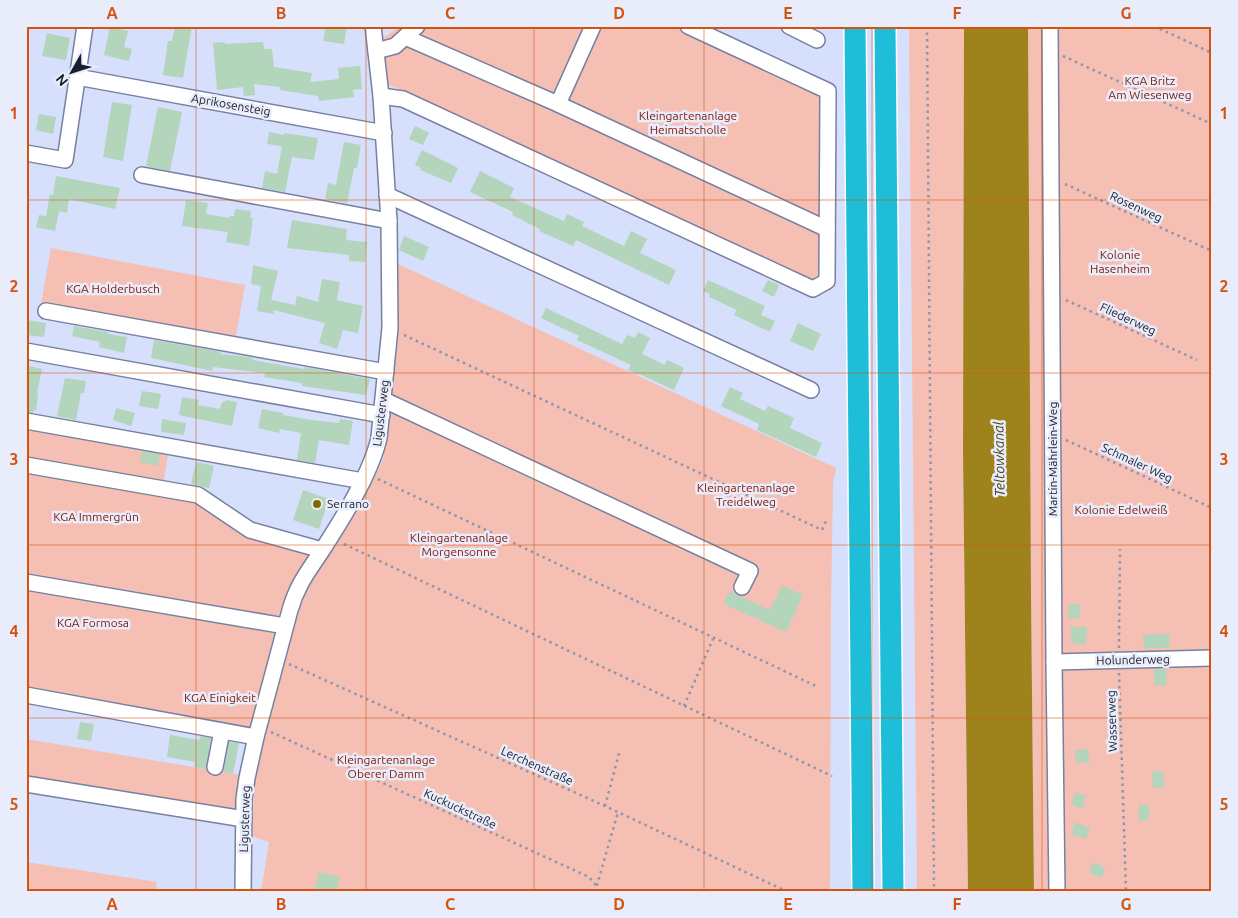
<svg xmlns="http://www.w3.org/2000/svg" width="1238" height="918" font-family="Ubuntu,sans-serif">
	<rect width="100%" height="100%" fill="#d6dffc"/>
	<g fill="#f6bfb3">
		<polygon points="401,26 700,26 829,88 831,291 386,83 383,38"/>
		<polygon points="909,26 964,26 963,451 968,892 917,892"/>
		<polygon points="1028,26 1212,26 1212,892 1034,892 1031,595"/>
		<polygon points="51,248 245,285 235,341 41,304"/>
		<polygon points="396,263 836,468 833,484 831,604 830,892 261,892 269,842 252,836 255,772 297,617 306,591 369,487 383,460 398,340"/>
		<path d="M26,420L170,443L163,485L313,552C300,573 284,594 278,618L26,576Z"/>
		<polygon points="26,586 276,628 250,731 26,691"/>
		<polygon points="26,739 241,775 237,816 26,782"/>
		<polygon points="26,862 157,882 155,892 26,892"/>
	</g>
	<polygon fill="#9e831d" points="964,26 1028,26 1031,595 1034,892 968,892 963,451"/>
	<g fill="#b2d5bb">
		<polygon points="175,26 192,26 183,78 163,75 168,41 172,41"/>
		<polygon points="326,26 347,26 344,44 323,41"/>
		<polygon points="110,27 128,31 124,47 132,49 129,61 104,55"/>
		<polygon points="47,33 70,38 66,60 42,56"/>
		<polygon points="225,42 225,44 263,42 264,49 272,49 274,67 312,73 310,82 339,79 338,68 360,66 362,89 353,90 354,97 319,101 318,96 280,90 280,87 254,84 255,95 244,96 243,87 217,90 213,43"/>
		<polygon points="112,102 132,105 123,161 103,157"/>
		<polygon points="158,107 182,112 170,171 146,166"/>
		<polygon points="39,114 56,117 53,134 36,130"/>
		<polygon points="415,126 429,133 423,145 409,139"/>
		<polygon points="269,132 284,135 284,133 318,138 314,160 292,157 285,192 262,188 265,171 277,174 282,146 267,144"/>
		<polygon points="344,142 361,145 357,168 354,168 347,203 325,199 328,183 336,185"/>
		<polygon points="422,150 458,168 451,183 420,170 421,168 415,165"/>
		<polygon points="480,171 514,188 510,197 564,221 567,214 584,222 582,226 624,246 631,231 647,239 640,253 676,270 669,285 576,240 573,246 539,231 540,229 512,215 513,212 470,192"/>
		<polygon points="56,176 120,188 115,209 69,199 67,213 59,211 55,231 36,227 39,215 46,216 50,194 53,195"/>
		<polygon points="186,200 208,203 206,214 230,218 230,216 234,216 235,209 251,211 250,218 253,218 249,246 226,242 228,232 182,226"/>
		<polygon points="292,220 347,229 346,240 367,242 365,262 349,261 349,255 287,248"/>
		<polygon points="404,236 429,247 423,261 399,250"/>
		<polygon points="253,265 278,271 271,300 295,305 297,296 318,302 322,279 340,282 337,300 363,306 358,333 343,330 337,349 319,343 325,323 274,310 274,314 257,311 261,286 251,284"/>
		<polygon points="708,280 765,306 761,315 775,321 770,332 734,315 737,310 709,297 710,294 703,291"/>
		<polygon points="768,280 779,285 774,297 762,291"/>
		<polygon points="546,308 622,344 627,335 635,338 638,332 650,338 642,354 665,365 667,360 684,368 674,390 639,374 638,375 628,370 631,365 577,340 579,336 541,318"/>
		<polygon points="26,320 46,323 44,337 26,335"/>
		<polygon points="798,323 821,334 813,351 790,341"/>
		<polygon points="74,326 108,332 108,334 127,337 124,353 99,347 100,342 72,336"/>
		<polygon points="154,340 221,352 220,354 242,356 253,358 253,360 304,369 305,367 310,368 370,379 366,395 302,386 302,383 264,377 265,373 213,367 212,371 151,358"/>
		<polygon points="28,366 42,369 37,393 38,394 36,411 33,410 33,413 26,412 26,375"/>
		<polygon points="65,378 86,381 84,393 81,393 76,420 57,416"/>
		<polygon points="730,387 743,393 740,399 765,411 768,406 794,418 790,428 822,443 816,457 757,430 759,424 721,406"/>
		<polygon points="142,391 161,394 158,409 139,406"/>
		<polygon points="182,397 199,400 198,405 220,409 222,402 225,402 226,400 237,402 232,426 179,415"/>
		<polygon points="116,408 135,413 131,426 113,420"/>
		<polygon points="262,409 283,413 283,415 311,420 339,423 340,419 353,421 349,445 319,440 315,463 297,460 301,433 280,429 279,433 258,428"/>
		<polygon points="162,419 186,423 184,435 161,432"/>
		<polygon points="142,451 160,454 158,466 140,462"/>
		<polygon points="196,462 214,466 209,488 191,484"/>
		<polygon points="303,490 329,499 319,529 293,520"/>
		<polygon points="782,585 803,595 786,632 724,604 729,591 770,610"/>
		<polygon points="1069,604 1080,604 1079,619 1068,618"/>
		<polygon points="1071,627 1087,627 1086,644 1071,643"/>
		<polygon points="1157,634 1169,634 1170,648 1144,648 1143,635"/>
		<polygon points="1154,669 1167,669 1166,686 1154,685"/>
		<polygon points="80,722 94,724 91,741 77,739"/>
		<polygon points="170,735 199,740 200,736 211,738 206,769 194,767 195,762 167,757"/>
		<polygon points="229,742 239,743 233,774 223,772"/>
		<polygon points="1088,749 1089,762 1076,763 1075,750"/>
		<polygon points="1163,771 1164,788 1153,788 1152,772"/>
		<polygon points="1075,792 1086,796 1082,809 1071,805"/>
		<polygon points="1139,804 1150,805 1148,821 1138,820"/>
		<polygon points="1075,822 1090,828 1086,839 1071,834"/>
		<polygon points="1093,862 1105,867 1102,878 1089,873"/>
		<polygon points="319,872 340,877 336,892 314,892"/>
	</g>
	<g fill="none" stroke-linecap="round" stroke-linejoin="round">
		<g stroke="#7780a1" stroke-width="18">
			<g id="minor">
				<polyline points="789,26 817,40"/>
				<polyline points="1050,26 1054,662 1057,892"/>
				<polyline points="405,37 558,104 827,229"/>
				<polyline points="376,51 395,46 417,26"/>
				<polyline points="77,77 384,133"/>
				<polyline points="381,96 403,99 813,289 827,281 828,91 688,26"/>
				<polyline points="558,104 593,26"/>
				<polyline points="26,153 65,160 85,26"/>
				<polyline points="142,175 389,221"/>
				<polyline points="387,195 811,390"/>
				<polyline points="46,311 386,372"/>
				<polyline points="26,351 382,415"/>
				<polyline points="384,400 750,571 742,587"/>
				<polyline points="26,421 363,481"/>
				<polyline points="26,465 198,495 250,530 322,550"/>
				<polyline points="26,582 285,626"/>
				<polyline points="1054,662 1212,658"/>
				<polyline points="26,695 256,737"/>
				<polyline points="215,767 222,731"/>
				<polyline points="26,784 244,819"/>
				<path d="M243,892L244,799L247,778L256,737L290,610C298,583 308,572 323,549C343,518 371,473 379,438L390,328L389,221L381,96L373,26"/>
			</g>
		</g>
		<g stroke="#fff" stroke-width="24">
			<g id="highway">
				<polyline points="855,26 863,892"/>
				<polyline points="885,26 893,892"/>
			</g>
		</g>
		<g stroke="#8e95ac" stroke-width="2.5" stroke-dasharray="2.5 4" stroke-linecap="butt">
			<polyline points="927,26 934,892"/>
			<polyline points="1154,26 1212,53"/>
			<polyline points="1063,56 1212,124"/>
			<polyline points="1065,184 1212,251"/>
			<polyline points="1066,300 1197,360"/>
			<polyline points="404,335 822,530 827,519"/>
			<polyline points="1066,440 1212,508"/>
			<polyline points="378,479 818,687"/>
			<polyline points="344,544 832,776"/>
			<polyline points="1119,648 1120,549"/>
			<polyline points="289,664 605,806 788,892"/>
			<polyline points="1119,673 1126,892"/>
			<polyline points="684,706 713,639"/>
			<polyline points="271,732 587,876 593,881 596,886"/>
			<polyline points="605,806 620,750"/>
			<polyline points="595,892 618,812"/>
		</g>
		<use href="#minor" stroke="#fff" stroke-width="15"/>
		<use href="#highway" stroke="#1ebed8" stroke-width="21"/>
	</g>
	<path fill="none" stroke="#d3530f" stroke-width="1" stroke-opacity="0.55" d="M196,26V892M366,26V892M534,26V892M704,26V892M872,26V892M1042,26V892M26,200H1212M26,373H1212M26,545H1212M26,718H1212"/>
	<circle fill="#816901" stroke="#e8ecfb" stroke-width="2" cx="317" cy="504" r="5"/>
	<g text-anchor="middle" stroke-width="5" stroke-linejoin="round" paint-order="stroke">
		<g font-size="12" fill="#841600" stroke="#e8ecfb">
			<text x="1150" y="85">KGA Britz<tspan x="1150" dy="14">Am Wiesenweg</tspan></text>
			<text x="688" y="120">Kleingartenanlage<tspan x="688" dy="14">Heimatscholle</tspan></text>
			<text x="1120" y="259">Kolonie<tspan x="1120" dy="14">Hasenheim</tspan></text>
			<text x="113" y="293">KGA Holderbusch</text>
			<text x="746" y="492">Kleingartenanlage<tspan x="746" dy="14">Treidelweg</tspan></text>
			<text x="1121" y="514">Kolonie Edelweiß</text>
			<text x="96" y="521">KGA Immergrün</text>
			<text x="459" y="542">Kleingartenanlage<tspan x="459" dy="14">Morgensonne</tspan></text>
			<text x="93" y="627">KGA Formosa</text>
			<text x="220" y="702">KGA Einigkeit</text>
			<text x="386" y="764">Kleingartenanlage<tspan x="386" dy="14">Oberer Damm</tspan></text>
		</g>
		<g font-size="12" fill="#191c2a" stroke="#e8ecfb">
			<text transform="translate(231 105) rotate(10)" y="4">Aprikosensteig</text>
			<text transform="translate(1136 207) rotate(25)" y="4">Rosenweg</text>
			<text transform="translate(1128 319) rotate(25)" y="4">Fliederweg</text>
			<text transform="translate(381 413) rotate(-83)" y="4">Ligusterweg</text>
			<text transform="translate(1053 459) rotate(-90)" y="4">Martin-Mährlein-Weg</text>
			<text transform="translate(1137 463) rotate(25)" y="4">Schmaler Weg</text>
			<text transform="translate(1133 660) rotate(-1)" y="4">Holunderweg</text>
			<text transform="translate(1112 721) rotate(-92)" y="4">Wasserweg</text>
			<text transform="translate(537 766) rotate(24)" y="4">Lerchenstraße</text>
			<text transform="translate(460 809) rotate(25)" y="4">Kuckuckstraße</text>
			<text transform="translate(245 819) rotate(-88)" y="4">Ligusterweg</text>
		</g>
		<g font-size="12" fill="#191c2a" stroke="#e8ecfb" text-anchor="start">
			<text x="327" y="508">Serrano</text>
		</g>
		<g font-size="14" font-style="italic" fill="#4f431c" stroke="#e8ecfb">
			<text transform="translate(999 459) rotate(-91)" y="5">Teltowkanal</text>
		</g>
	</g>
	<rect width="1238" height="918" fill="none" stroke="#e8ecfb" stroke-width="55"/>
	<g transform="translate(72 72) rotate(231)" stroke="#e8ecfb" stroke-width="4" paint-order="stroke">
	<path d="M0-4L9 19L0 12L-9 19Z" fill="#191c2a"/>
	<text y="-8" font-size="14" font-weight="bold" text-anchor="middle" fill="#191c2a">N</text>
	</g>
	<rect x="28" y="28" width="1182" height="862" fill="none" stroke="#d3530f" stroke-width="2"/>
	<g font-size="16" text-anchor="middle" font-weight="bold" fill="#d3530f">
		<text x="112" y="19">A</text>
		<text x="281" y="19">B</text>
		<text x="450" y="19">C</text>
		<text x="619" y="19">D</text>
		<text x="788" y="19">E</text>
		<text x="957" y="19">F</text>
		<text x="1126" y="19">G</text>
		<text x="14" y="119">1</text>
		<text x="1224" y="119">1</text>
		<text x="14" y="292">2</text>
		<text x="1224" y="292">2</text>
		<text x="14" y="465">3</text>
		<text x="1224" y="465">3</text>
		<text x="14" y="637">4</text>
		<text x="1224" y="637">4</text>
		<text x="14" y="810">5</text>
		<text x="1224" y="810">5</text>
		<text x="112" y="910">A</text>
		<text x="281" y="910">B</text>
		<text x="450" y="910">C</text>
		<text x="619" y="910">D</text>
		<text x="788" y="910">E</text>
		<text x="957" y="910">F</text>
		<text x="1126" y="910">G</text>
	</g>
</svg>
